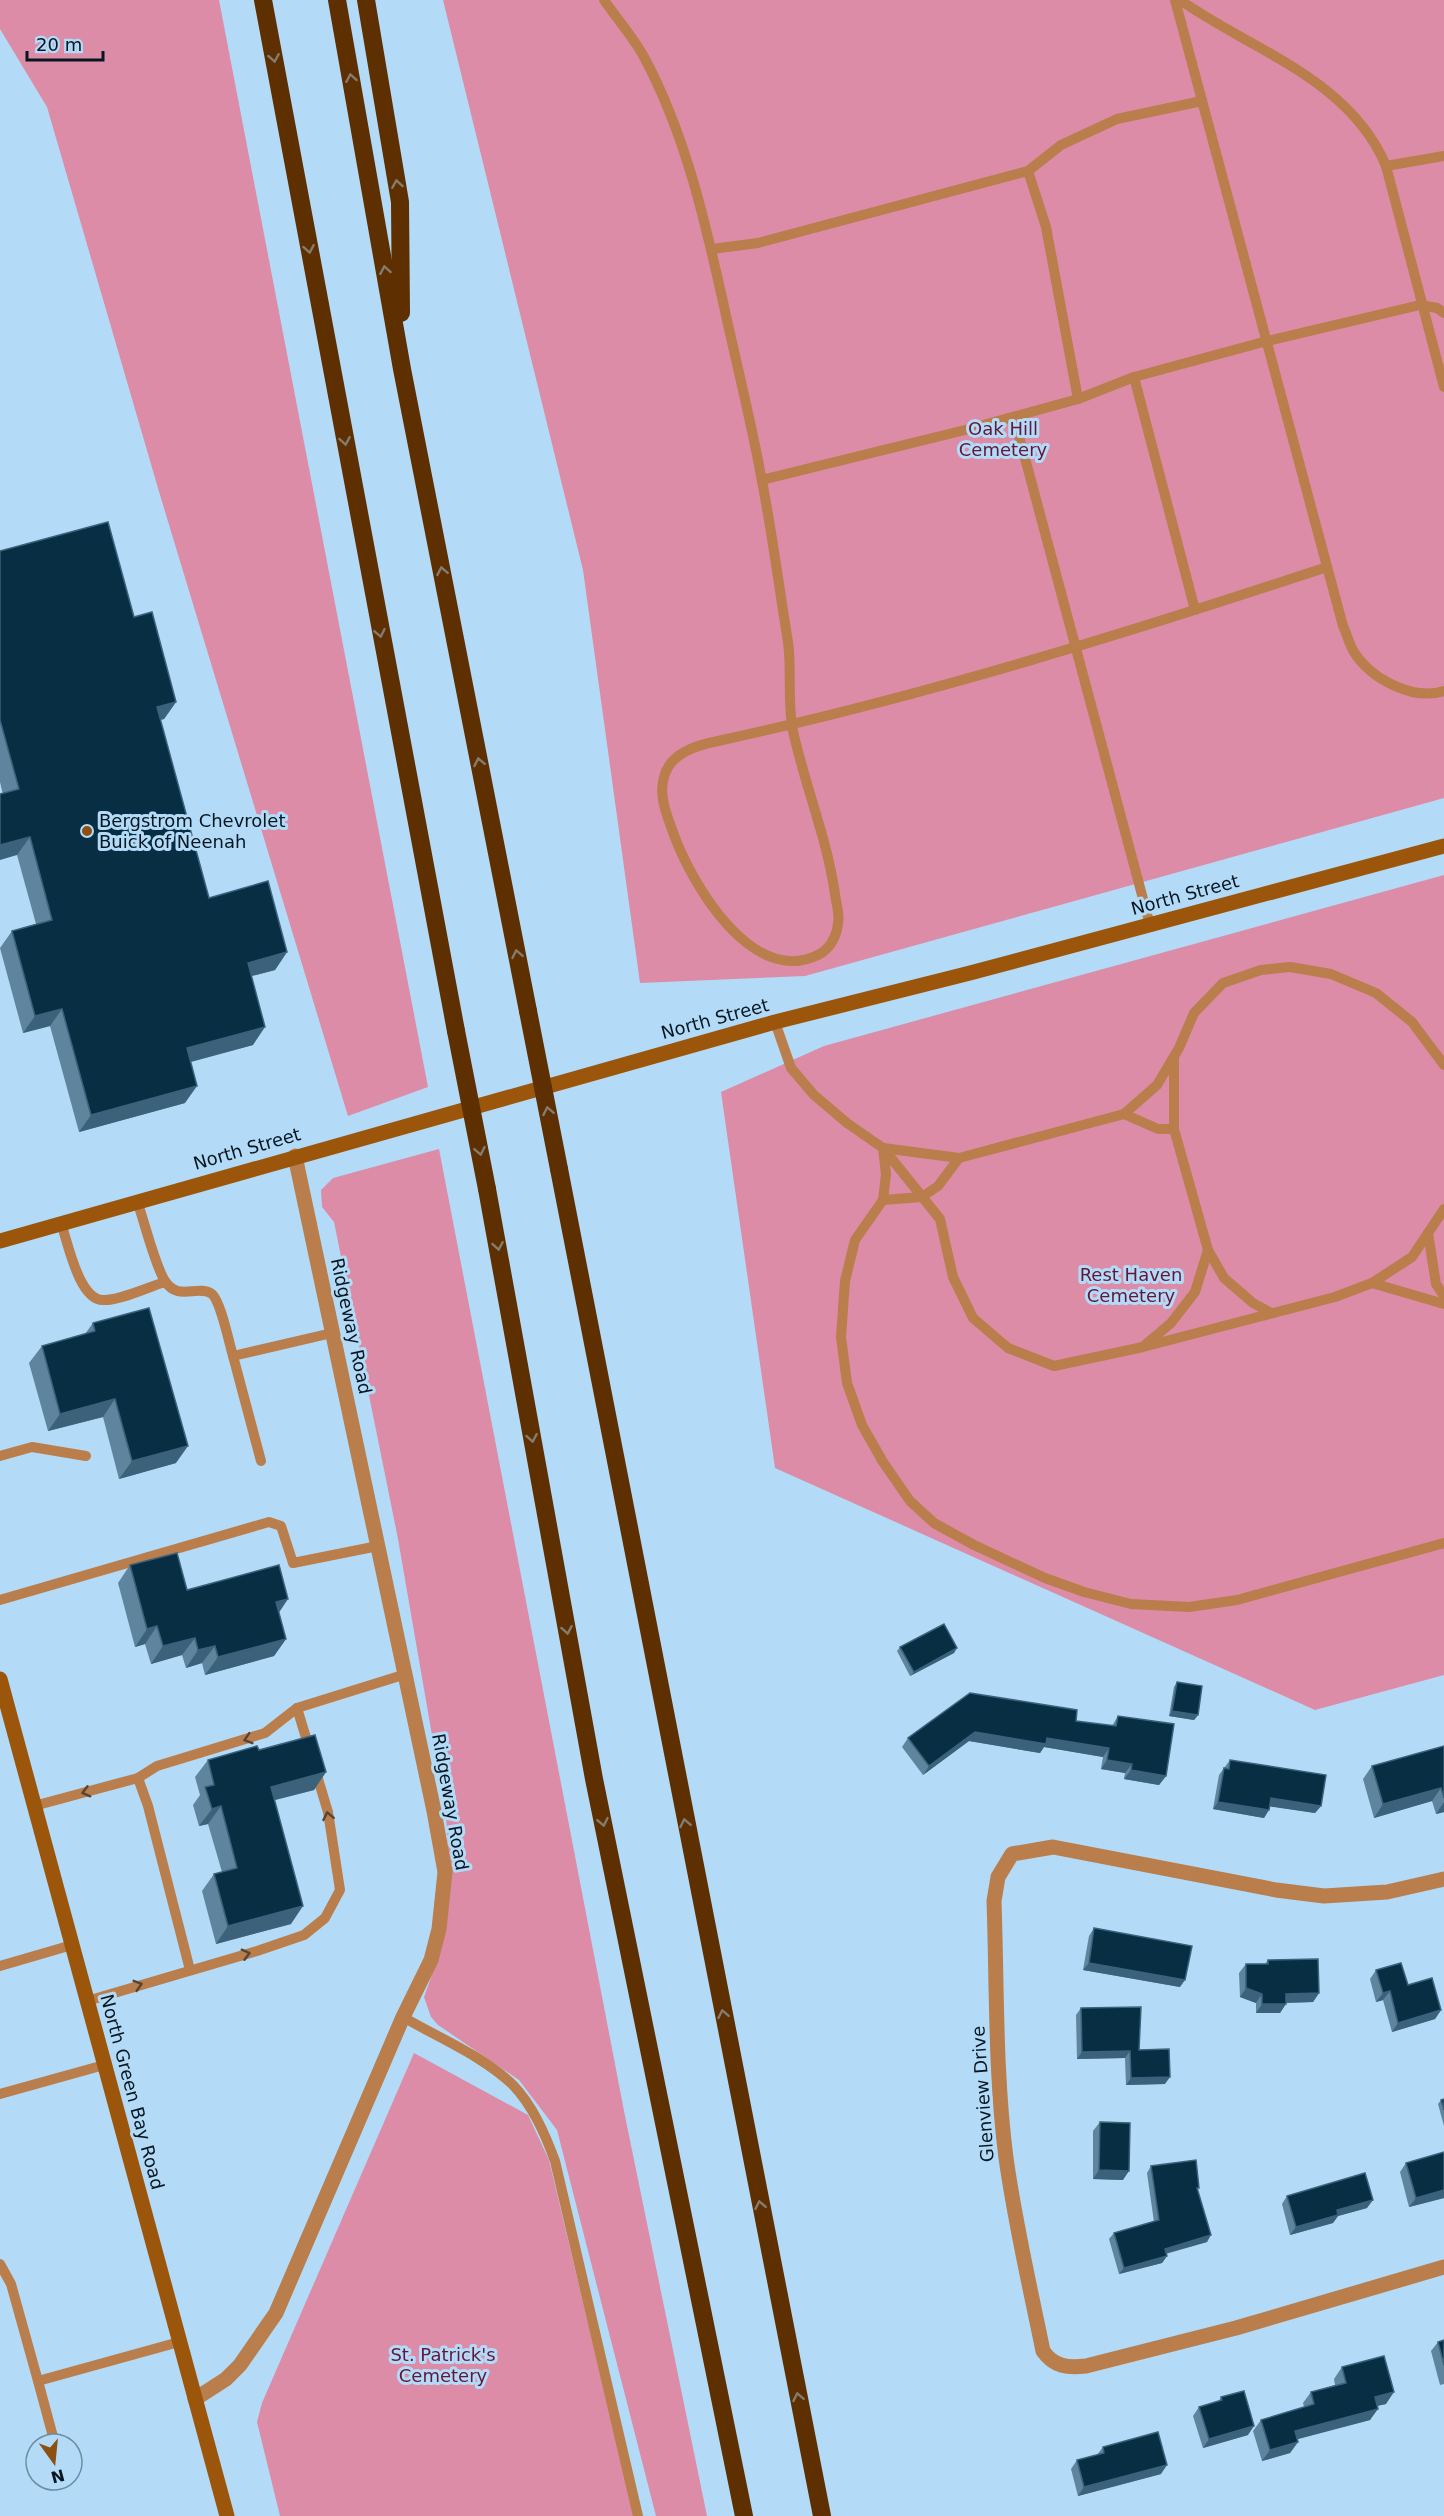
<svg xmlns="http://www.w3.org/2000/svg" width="1444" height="2516" font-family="'DejaVu Sans',sans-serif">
	<rect width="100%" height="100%" fill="#b3dbf7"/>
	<g fill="#dc8ca6">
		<polygon points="0,0 219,0 428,1087 348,1116 160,495 47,107 0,29"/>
		<polygon points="443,0 1444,0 1444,798 805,976 640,983 583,570"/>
		<polygon points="1444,875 1444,1675 1315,1710 775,1468 721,1092 824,1046"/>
		<polygon points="439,1149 625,2116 707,2516 656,2516 557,2130 519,2080 438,2025 431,2017 424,1997 439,1955 449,1862 446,1816 398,1539 334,1222 322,1207 321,1190 333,1178"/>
		<polygon points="414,2053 528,2115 549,2160 634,2516 280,2516 257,2422 262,2403"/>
	</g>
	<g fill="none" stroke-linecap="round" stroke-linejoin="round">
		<g stroke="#ba7d4c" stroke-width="10">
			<path d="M604,0C617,19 633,37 644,57C686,135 706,225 725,311C737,366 751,421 761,476C772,531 779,587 788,642C792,671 787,702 793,731C805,786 827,838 835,894C836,903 840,914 838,923C837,936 830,949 818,955C752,987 692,884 674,835C668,818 658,796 664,777C670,753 697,745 718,741C925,696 1127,633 1327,567"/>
			<path d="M1175,0L1343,626C1347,634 1349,644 1354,652C1371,679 1413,701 1444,691"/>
			<path d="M1180,0C1251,50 1350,79 1386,166L1444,387"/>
			<polyline points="1386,166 1444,156"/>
			<polyline points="1028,171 1046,227 1078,399"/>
			<polyline points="712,249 758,243 1028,171 1061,145 1117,119 1202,101"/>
			<polyline points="1134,377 1195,610"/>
			<polyline points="1014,417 1150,925"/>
			<polyline points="762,480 969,429 1078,399 1134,377 1267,341 1420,305 1437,308 1444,313"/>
			<polyline points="775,1022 791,1068 814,1095 847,1123 883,1148 940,1219 953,1277 973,1318 1008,1348 1054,1366 1143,1347 1335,1297 1372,1283 1412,1257 1444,1209"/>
			<polyline points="1174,1057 1174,1129 1208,1250 1224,1278 1253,1303 1271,1313"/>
			<polyline points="1444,1065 1412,1022 1376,993 1331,974 1290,967 1261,970 1223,983 1194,1013 1179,1048 1157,1085 1124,1114 959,1158 938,1186 922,1197 883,1200 855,1240 845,1281 841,1337 847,1383 862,1425 883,1462 910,1501 934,1523 974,1545 1045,1578 1084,1592 1131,1604 1189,1607 1237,1600 1444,1543"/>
			<polyline points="1124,1114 1158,1129 1174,1129"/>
			<polyline points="883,1200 886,1174 883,1148 959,1158"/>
			<path d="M137,1201C144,1220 155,1266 165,1281C178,1302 198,1284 212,1294C221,1302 229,1343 233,1356L332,1333"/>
			<path d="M61,1223C68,1243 79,1300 103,1300C119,1301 148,1287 165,1282"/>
			<polyline points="1428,1233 1436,1284 1444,1296"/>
			<polyline points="1372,1283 1444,1304"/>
			<polyline points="1145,1345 1171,1323 1195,1292 1208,1250"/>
			<polyline points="233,1356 261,1461"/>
			<polyline points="0,1456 32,1447 86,1456"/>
			<polyline points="0,1600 269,1522 281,1526 293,1563 378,1546"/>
			<polyline points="297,1708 310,1751"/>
			<polyline points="138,1778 148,1806 190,1970"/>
			<polyline points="34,1806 138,1778 157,1766 265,1733 297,1708 406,1674"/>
			<polyline points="0,1966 72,1945"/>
			<polyline points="87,2001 257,1951 304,1935 325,1918 340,1890 328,1812 315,1769"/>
			<path d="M403,2017C439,2038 483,2056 513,2085C533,2106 545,2134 555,2161L638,2516"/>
			<polyline points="0,2094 104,2065"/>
			<polyline points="0,2264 11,2284 38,2381 179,2342"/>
			<polyline points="38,2381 55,2444"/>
		</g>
		<g stroke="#ba7d4c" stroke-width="15">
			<path d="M1444,1879L1387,1892L1324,1896L1276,1890L1053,1847L1012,1854L998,1877L994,1901C997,1986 995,2073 1006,2158C1015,2223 1030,2287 1043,2351C1054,2367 1068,2368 1086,2366L1236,2328L1444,2267"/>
			<polyline points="195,2399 226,2379 240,2365 276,2313 403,2017 431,1960 439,1929 445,1872 434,1811 295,1156"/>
		</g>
		<g stroke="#9c560c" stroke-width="15">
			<polyline points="0,1241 775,1022 970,973 1444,846"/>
			<polyline points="0,1679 227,2516"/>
		</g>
		<g stroke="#5e2f00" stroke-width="18">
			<polyline points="263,0 456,1031"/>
			<polyline points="337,0 402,369 528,1011"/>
			<polyline points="366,0 400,202 401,313"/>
			<polyline points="559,1169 822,2516"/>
			<polyline points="487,1189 594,1779 744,2516"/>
		</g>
		<g stroke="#5e2f00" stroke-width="18">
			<polyline points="528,1011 559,1169"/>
			<polyline points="456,1031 487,1189"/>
		</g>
	</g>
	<g fill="#5e849e">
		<polygon points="0,551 134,617 176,702 164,719 160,720 209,898 287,952 275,970 252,976 253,1045 191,1062 185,1103 79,1132 50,1026 23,1033 0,948 12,931 36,924 17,855 0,782"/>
		<polygon points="93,1323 176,1463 119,1479 103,1417 48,1431 29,1363 42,1346 85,1334"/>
		<polygon points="130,1565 187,1590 279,1613 286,1639 274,1656 205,1675 202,1663 186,1668 182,1655 151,1664 145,1644 135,1647 118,1583"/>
		<polygon points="900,1647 954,1653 910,1676 897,1651"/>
		<polygon points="1177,1682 1198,1715 1194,1720 1169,1716 1174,1687"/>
		<polygon points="1118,1716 1166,1776 1159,1785 1124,1779 1125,1773 1101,1769 1103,1757 1044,1747 1040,1753 969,1741 923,1775 902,1747 908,1738 1076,1721 1112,1726"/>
		<polygon points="1444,1746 1444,1812 1436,1814 1432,1801 1374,1818 1363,1779 1372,1766"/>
		<polygon points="259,1750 326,1772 314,1790 275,1800 291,1924 216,1944 202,1891 214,1874 222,1872 208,1824 199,1826 193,1805 200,1795 195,1777 208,1760"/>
		<polygon points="1230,1760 1321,1806 1315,1813 1270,1806 1264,1818 1213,1809 1219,1775"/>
		<polygon points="1094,1928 1180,1987 1083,1970 1089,1936"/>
		<polygon points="1268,1960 1319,1993 1313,2002 1286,2003 1280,2013 1256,2013 1256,2003 1240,1997 1239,1973 1246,1964 1265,1964"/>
		<polygon points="1376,1970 1408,1985 1441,2010 1435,2019 1392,2032 1383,2000 1376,2002 1370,1979"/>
		<polygon points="1081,2008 1139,2050 1165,2084 1126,2085 1125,2058 1077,2059 1076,2015"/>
		<polygon points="1444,2099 1444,2126 1438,2104 1441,2100"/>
		<polygon points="1100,2122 1123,2180 1093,2179 1093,2131"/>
		<polygon points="1406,2163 1444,2198 1409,2207 1400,2172"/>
		<polygon points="1151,2166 1198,2190 1207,2242 1166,2254 1167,2256 1162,2263 1119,2274 1109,2239 1114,2233 1154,2222 1147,2173"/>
		<polygon points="1287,2196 1367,2208 1338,2216 1333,2223 1290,2235 1282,2204"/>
		<polygon points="1444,2340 1444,2384 1440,2385 1431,2351 1438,2342"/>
		<polygon points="1342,2367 1386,2404 1377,2406 1370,2420 1297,2439 1298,2442 1290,2453 1262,2461 1253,2431 1261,2420 1304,2407 1303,2403 1311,2392 1335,2385 1334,2379"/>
		<polygon points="1221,2397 1248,2435 1203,2448 1193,2416 1199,2407 1219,2401"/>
		<polygon points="1103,2447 1161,2474 1078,2496 1071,2469 1077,2460 1097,2455"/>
	</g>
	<g fill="#3b627a">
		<polygon points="176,702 164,719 144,724 157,707"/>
		<polygon points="30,837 17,855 0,860 0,845"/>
		<polygon points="287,952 275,970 236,980 248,963"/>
		<polygon points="62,1009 50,1026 23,1033 35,1016"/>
		<polygon points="265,1027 253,1045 175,1066 187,1048"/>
		<polygon points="197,1086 185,1103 79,1132 91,1115"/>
		<polygon points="115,1399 103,1417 48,1431 60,1414"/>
		<polygon points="188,1446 176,1463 119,1479 132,1461"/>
		<polygon points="288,1599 276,1617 276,1602"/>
		<polygon points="157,1626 145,1644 135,1647 147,1629"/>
		<polygon points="195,1638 182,1655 151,1664 163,1646"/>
		<polygon points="286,1639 274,1656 205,1675 218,1657"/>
		<polygon points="215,1646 202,1663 186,1668 198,1650"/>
		<polygon points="957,1648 954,1653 910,1676 914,1672"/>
		<polygon points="1172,1711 1198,1715 1194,1720 1169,1716"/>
		<polygon points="975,1732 1047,1738 1109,1748 1103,1757 1044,1747 1040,1753 969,1741 923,1775 929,1766"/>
		<polygon points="1107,1760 1132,1764 1125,1773 1101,1769"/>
		<polygon points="1131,1770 1166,1776 1159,1785 1124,1779"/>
		<polygon points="326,1772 314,1790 259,1804 271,1787"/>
		<polygon points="1441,1788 1432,1801 1374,1818 1383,1804"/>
		<polygon points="1271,1798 1321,1806 1315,1813 1266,1806"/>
		<polygon points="1218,1802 1269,1810 1264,1818 1213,1809"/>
		<polygon points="1444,1802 1444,1812 1436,1814"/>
		<polygon points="221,1806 208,1824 199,1826 212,1809"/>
		<polygon points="303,1906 291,1924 216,1944 228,1926"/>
		<polygon points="1089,1963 1185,1980 1180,1987 1083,1970"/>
		<polygon points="1246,1988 1262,1994 1256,2003 1240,1997"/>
		<polygon points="1390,1991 1383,2000 1376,2002 1383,1993"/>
		<polygon points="1319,1993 1313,2002 1280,2003 1286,1994"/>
		<polygon points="1262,2004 1286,2004 1280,2013 1256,2013"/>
		<polygon points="1441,2010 1435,2019 1392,2032 1398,2023"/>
		<polygon points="1130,2051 1125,2058 1077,2059 1082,2052"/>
		<polygon points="1170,2077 1165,2084 1126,2085 1131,2078"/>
		<polygon points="1099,2170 1129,2171 1123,2180 1093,2179"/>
		<polygon points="1444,2190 1444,2198 1409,2207 1416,2198"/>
		<polygon points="1373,2200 1367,2208 1338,2216 1333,2223 1290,2235 1296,2227 1337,2210"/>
		<polygon points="1211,2235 1207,2242 1160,2255 1165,2249"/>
		<polygon points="1167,2256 1162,2263 1119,2274 1124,2268"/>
		<polygon points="1394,2392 1386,2404 1367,2408 1375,2397"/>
		<polygon points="1378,2409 1370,2420 1287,2442 1295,2431"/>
		<polygon points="1254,2426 1248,2435 1203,2448 1209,2439"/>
		<polygon points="1298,2442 1290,2453 1262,2461 1270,2450"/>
		<polygon points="1167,2465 1161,2474 1078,2496 1084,2487"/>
	</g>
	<g fill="#082e44" stroke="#3b627a" stroke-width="1.5">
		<polygon points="108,522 134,617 152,612 176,702 157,707 209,898 268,881 287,952 248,963 265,1027 187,1048 197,1086 91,1115 62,1009 35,1016 12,931 52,920 30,837 0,845 0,794 19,789 0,720 0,551"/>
		<polygon points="149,1308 188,1446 132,1461 115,1399 60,1414 42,1346 95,1331 93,1323"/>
		<polygon points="177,1553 187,1590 279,1565 288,1599 276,1602 286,1639 218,1657 215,1646 198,1650 195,1638 163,1646 157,1626 147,1629 130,1565"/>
		<polygon points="944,1624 957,1648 914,1672 900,1647"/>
		<polygon points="1177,1682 1202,1686 1198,1715 1172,1711"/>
		<polygon points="970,1693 1077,1710 1076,1721 1116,1726 1118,1716 1174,1724 1166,1776 1131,1770 1132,1764 1107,1760 1109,1748 1047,1738 1046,1744 975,1732 929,1766 908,1738"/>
		<polygon points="315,1735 326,1772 271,1787 303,1906 228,1926 214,1874 237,1868 221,1806 212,1809 205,1787 214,1785 208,1760 257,1746 259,1750"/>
		<polygon points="1444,1746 1444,1798 1441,1788 1383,1804 1372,1766"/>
		<polygon points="1230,1760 1326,1775 1321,1806 1271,1798 1269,1810 1218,1802 1224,1768 1229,1769"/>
		<polygon points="1094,1928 1192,1946 1185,1980 1089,1963"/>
		<polygon points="1318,1959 1319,1993 1286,1994 1286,2004 1262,2004 1262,1994 1246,1988 1246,1964 1268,1964 1268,1960"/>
		<polygon points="1401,1963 1408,1985 1432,1978 1441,2010 1398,2023 1390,1991 1383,1993 1376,1970"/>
		<polygon points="1141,2007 1139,2050 1169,2049 1170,2077 1131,2078 1130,2051 1082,2052 1081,2008"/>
		<polygon points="1444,2099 1444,2110 1441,2100"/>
		<polygon points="1100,2122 1130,2123 1129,2171 1099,2170"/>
		<polygon points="1444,2152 1444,2190 1416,2198 1406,2163"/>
		<polygon points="1196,2160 1199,2188 1197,2188 1211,2235 1165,2249 1167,2256 1124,2268 1114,2233 1159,2220 1151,2166"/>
		<polygon points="1365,2173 1373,2200 1337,2210 1338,2215 1296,2227 1287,2196"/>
		<polygon points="1444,2340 1444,2365 1438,2342"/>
		<polygon points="1384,2356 1394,2392 1375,2397 1378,2409 1295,2431 1298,2442 1270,2450 1261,2420 1314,2404 1311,2392 1346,2383 1342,2367"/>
		<polygon points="1244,2391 1254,2426 1209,2439 1199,2407 1222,2400 1221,2397"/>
		<polygon points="1158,2432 1167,2465 1084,2487 1077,2460 1104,2453 1103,2447"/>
	</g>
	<defs><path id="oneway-chevron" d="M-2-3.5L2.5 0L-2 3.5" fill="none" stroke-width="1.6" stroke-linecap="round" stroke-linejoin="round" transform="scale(1.5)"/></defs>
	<g stroke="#847c6f">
		<use href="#oneway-chevron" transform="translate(274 58) rotate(80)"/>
		<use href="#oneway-chevron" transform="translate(351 78) rotate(-100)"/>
		<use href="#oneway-chevron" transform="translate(397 184) rotate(-99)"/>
		<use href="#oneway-chevron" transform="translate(309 249) rotate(80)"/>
		<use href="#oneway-chevron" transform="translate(385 270) rotate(-100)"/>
		<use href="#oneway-chevron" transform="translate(345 441) rotate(80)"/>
		<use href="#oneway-chevron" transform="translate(442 571) rotate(-101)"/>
		<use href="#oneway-chevron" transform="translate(380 633) rotate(79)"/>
		<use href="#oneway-chevron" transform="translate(479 762) rotate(-101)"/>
		<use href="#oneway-chevron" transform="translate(517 954) rotate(-101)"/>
		<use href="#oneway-chevron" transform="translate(548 1111) rotate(-101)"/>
		<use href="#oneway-chevron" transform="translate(480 1151) rotate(79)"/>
		<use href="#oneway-chevron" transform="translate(498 1246) rotate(80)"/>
		<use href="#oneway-chevron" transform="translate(532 1438) rotate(80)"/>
		<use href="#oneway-chevron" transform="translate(567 1630) rotate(80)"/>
		<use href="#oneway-chevron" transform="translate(603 1822) rotate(79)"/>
		<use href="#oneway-chevron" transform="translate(685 1823) rotate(-101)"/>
		<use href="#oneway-chevron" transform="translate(723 2014) rotate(-101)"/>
		<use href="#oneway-chevron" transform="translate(760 2205) rotate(-101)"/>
		<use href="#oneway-chevron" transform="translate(798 2397) rotate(-101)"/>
	</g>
	<g stroke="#584434">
		<use href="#oneway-chevron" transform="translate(248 1739) rotate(163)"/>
		<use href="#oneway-chevron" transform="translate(86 1792) rotate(165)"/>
		<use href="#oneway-chevron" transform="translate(328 1816) rotate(-101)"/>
		<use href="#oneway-chevron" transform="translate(246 1954) rotate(-15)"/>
		<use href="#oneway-chevron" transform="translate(138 1985) rotate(-17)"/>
	</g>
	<circle fill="#8d5013" stroke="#b3dbf7" stroke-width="2" cx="87" cy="831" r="6"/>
	<g text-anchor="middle" stroke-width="6" stroke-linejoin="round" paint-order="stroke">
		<g font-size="18" fill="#641638" stroke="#b3dbf7">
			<text x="1003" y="435">Oak Hill<tspan x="1003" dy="21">Cemetery</tspan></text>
			<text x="1131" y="1281">Rest Haven<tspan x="1131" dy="21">Cemetery</tspan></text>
			<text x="443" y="2361">St. Patrick's<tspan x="443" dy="21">Cemetery</tspan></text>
		</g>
		<g font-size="18" fill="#071620" stroke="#b3dbf7" text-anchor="start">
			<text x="99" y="827">Bergstrom Chevrolet<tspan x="99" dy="21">Buick of Neenah</tspan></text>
		</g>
		<g font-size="18" fill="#071620" stroke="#b3dbf7">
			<text transform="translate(1185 895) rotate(-15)" y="6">North Street</text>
			<text transform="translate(715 1019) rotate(-15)" y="6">North Street</text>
			<text transform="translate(247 1149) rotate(-16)" y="6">North Street</text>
			<text transform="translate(351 1326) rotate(78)" y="6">Ridgeway Road</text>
			<text transform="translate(450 1802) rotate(80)" y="6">Ridgeway Road</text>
			<text transform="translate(132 2092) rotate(75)" y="6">North Green Bay Road</text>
			<text transform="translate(983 2094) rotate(-94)" y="6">Glenview Drive</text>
		</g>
	</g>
	<g transform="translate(54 2462) rotate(165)"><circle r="28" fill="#b3dbf7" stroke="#6e8ca1" stroke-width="1.5"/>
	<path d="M0-4.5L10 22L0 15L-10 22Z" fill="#8d5013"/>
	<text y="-9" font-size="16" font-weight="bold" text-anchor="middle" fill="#071620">N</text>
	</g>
	<path d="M27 51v9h76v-9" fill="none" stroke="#071620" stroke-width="3"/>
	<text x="36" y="51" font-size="18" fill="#071620" stroke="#b3dbf7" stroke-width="4.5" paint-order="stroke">20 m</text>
</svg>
